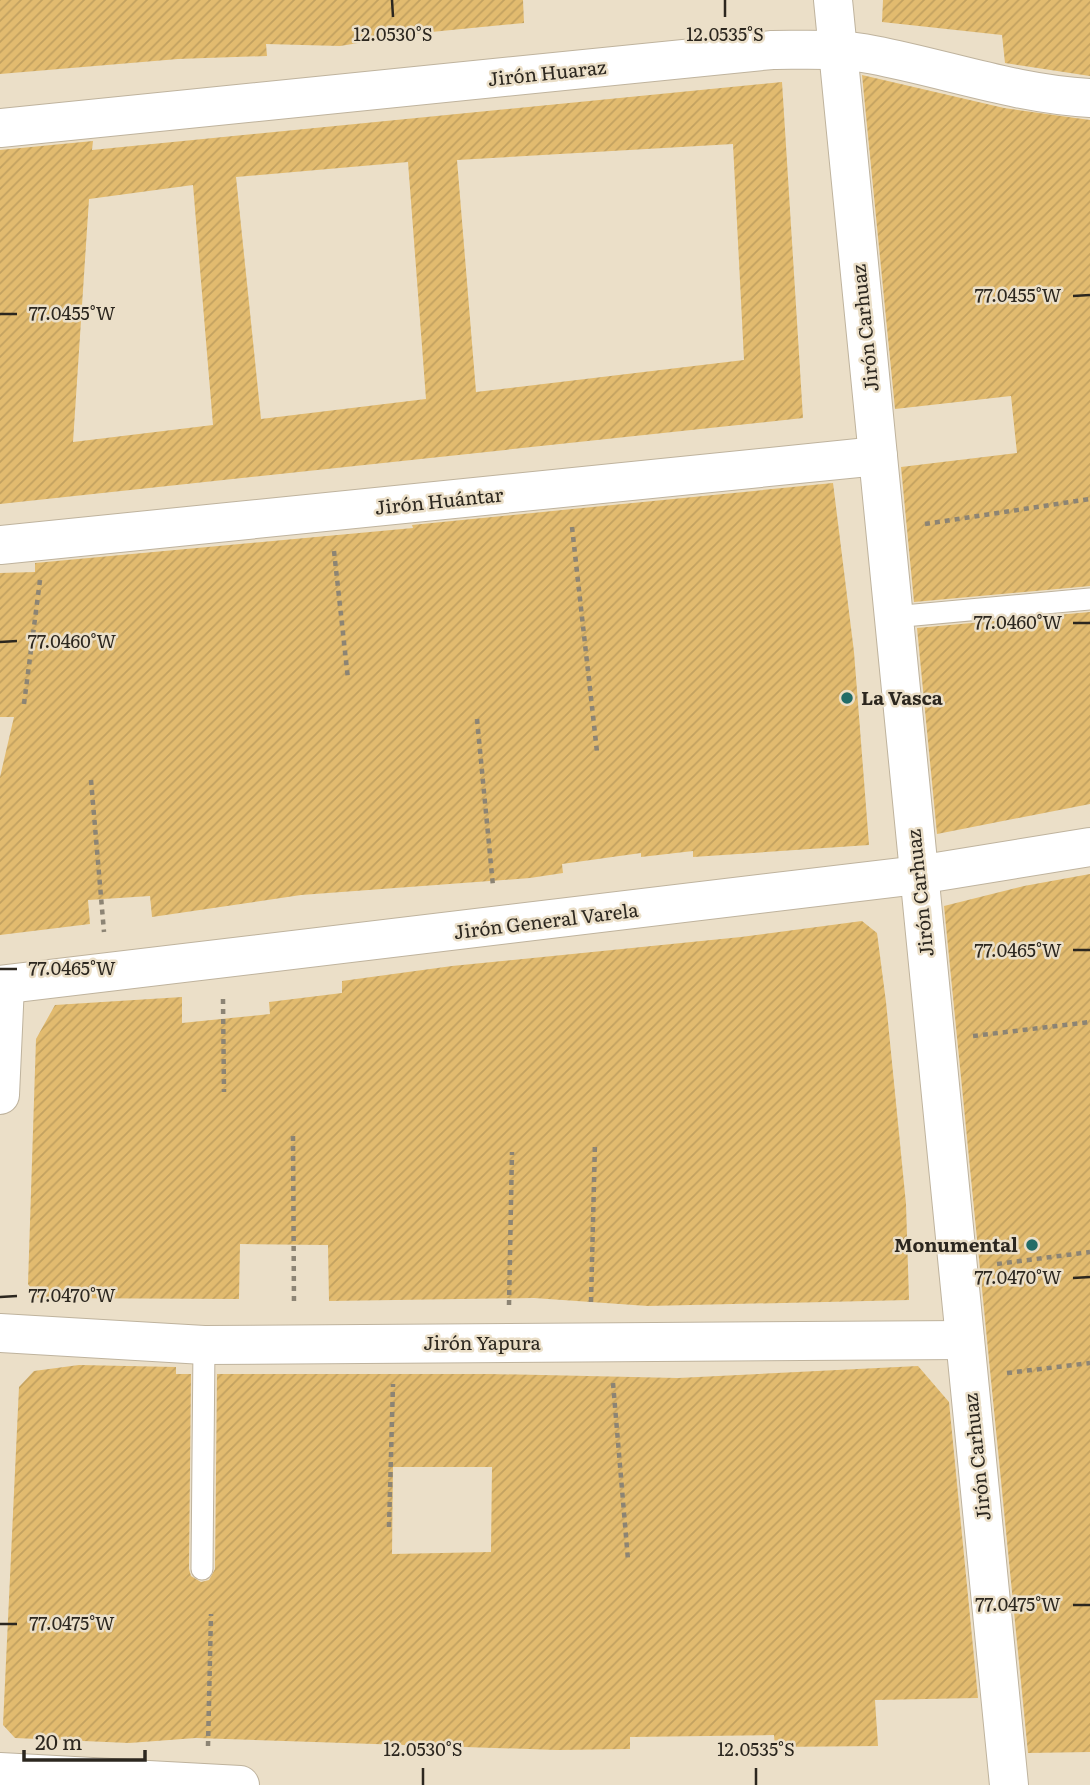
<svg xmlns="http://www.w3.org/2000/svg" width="1090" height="1785" font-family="Literata,serif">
	<defs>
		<pattern id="building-hatch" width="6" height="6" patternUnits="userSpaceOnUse" patternTransform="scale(1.75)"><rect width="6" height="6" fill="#e2bb6f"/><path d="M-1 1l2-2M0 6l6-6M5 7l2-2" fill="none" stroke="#c2a160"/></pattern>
	</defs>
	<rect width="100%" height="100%" fill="#ebdfc8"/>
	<g fill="url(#building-hatch)" fill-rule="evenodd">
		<polygon points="0,0 523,0 524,23 421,33 340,46 266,44 267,56 178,59 0,74"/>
		<polygon points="883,0 1090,0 1090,76 1005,63 1002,35 882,22"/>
		<polygon points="862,75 1004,108 1090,120 1090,586 914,602 901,467 1017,453 1011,396 895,409"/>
		<path d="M782,82L803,418L0,504V150L93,141L92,150ZM733,144L744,360L476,392L457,160ZM408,162L426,399L261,419L236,177ZM193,185L213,425L73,442L89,199Z"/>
		<polygon points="833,483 854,652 869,845 693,857 693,851 641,857 641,853 562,864 563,873 530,878 301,895 152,917 150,896 88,900 90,924 0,935 0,777 14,717 0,717 0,573 35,572 35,563 413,528 412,525"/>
		<polygon points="1090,612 1090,804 937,834 917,628"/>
		<polygon points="1090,874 1090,1752 1028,1753 944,906 1024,886"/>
		<polygon points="862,921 877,933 886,1002 906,1204 909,1300 648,1306 534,1298 329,1301 328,1245 240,1244 239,1299 38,1298 28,1284 36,1039 55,1005 182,997 182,1023 270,1014 269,1002 342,993 342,981 452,966 741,937"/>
		<path d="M79,1365L176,1367V1374H191L189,1569L191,1576L201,1582L209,1580L215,1569L217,1374H491L678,1378L918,1366L949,1402L978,1698L875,1700L878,1746L775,1747L774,1735L630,1737V1749L557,1750L196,1738L129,1743L15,1738L3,1725L19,1387L34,1371ZM393,1467H492L491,1552L392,1554Z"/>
	</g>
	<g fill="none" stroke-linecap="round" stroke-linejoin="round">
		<g stroke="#bfb39d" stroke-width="23">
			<g id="lane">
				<polyline points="893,617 1090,599"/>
				<polyline points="202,1569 204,1345"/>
			</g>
		</g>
		<g stroke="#bfb39d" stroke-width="40">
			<g id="street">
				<polyline points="833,0 1009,1785"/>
				<path d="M0,128L772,50C807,50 840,48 874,55C947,69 1016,94 1090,98"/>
				<polyline points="0,545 878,456"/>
				<polyline points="0,985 918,875 1090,847"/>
				<polyline points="0,1095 5,985"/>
				<polyline points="0,1333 204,1345 965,1340"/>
				<polyline points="0,1772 240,1785"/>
			</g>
		</g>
		<g stroke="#8c8474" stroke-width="4.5" stroke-dasharray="5 5" stroke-linecap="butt">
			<polyline points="925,524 1090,499"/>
			<polyline points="572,527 597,752"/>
			<polyline points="334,551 348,679"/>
			<polyline points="24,704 40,580"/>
			<polyline points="477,719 493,886"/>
			<polyline points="91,780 104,932"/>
			<polyline points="223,999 224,1092"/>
			<polyline points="973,1036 1090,1022"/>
			<polyline points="293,1136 294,1305"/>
			<polyline points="997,1264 1090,1252"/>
			<polyline points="591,1302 595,1142"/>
			<polyline points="509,1305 512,1152"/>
			<polyline points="1007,1373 1090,1363"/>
			<polyline points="613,1383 628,1560"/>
			<polyline points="389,1527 393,1384"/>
			<polyline points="208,1746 211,1614"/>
		</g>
		<use href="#lane" stroke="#fff" stroke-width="21"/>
		<use href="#street" stroke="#fff" stroke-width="38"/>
	</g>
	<path fill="none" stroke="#2c271f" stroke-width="2.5" d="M392,0L393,17M725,0V17M1073,296L1090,295M0,314H17M1073,623H1090M0,642L17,641M1073,950H1090M0,969H17M1073,1278L1090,1277M0,1297L17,1296M1073,1605H1090M0,1624H17M423,1768V1785M756,1768V1785"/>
	<g fill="#216c68" stroke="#ebdfc8" stroke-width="2.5">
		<circle cx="847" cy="698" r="7"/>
		<circle cx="1032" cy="1245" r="7"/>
	</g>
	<g text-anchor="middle" stroke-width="5" stroke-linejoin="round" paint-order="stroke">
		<g font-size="19" fill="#2c271f" stroke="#ebdfc8">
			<text transform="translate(547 73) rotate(-6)" y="7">Jirón Huaraz</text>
			<text transform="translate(865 328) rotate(-96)" y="7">Jirón Carhuaz</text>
			<text transform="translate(439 501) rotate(-6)" y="7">Jirón Huántar</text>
			<text transform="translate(920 893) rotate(-96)" y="7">Jirón Carhuaz</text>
			<text transform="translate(546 921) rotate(-7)" y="7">Jirón General Varela</text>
			<text x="482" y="1350">Jirón Yapura</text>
			<text transform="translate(977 1457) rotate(-96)" y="7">Jirón Carhuaz</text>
		</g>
		<g font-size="19" font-weight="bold" fill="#2c271f" stroke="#ebdfc8" text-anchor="start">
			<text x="861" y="705">La Vasca</text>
			<text x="1018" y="1252" text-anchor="end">Monumental</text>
		</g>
	</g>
	<g font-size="18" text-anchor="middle" fill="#2c271f" stroke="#ebdfc8" stroke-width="5" stroke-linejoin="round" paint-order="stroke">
		<text x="393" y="41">12.0530°S</text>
		<text x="725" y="41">12.0535°S</text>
		<text x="1018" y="302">77.0455°W</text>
		<text x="72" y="320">77.0455°W</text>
		<text x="1018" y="629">77.0460°W</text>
		<text x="72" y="648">77.0460°W</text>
		<text x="1018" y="957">77.0465°W</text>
		<text x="72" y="975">77.0465°W</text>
		<text x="1018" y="1284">77.0470°W</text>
		<text x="72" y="1302">77.0470°W</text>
		<text x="1018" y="1611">77.0475°W</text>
		<text x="72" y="1630">77.0475°W</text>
		<text x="423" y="1756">12.0530°S</text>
		<text x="756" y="1756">12.0535°S</text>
	</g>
	<path d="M24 1750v10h121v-10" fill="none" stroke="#2c271f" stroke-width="3.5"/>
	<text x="35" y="1750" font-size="21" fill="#2c271f" stroke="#ebdfc8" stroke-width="5" paint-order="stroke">20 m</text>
</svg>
